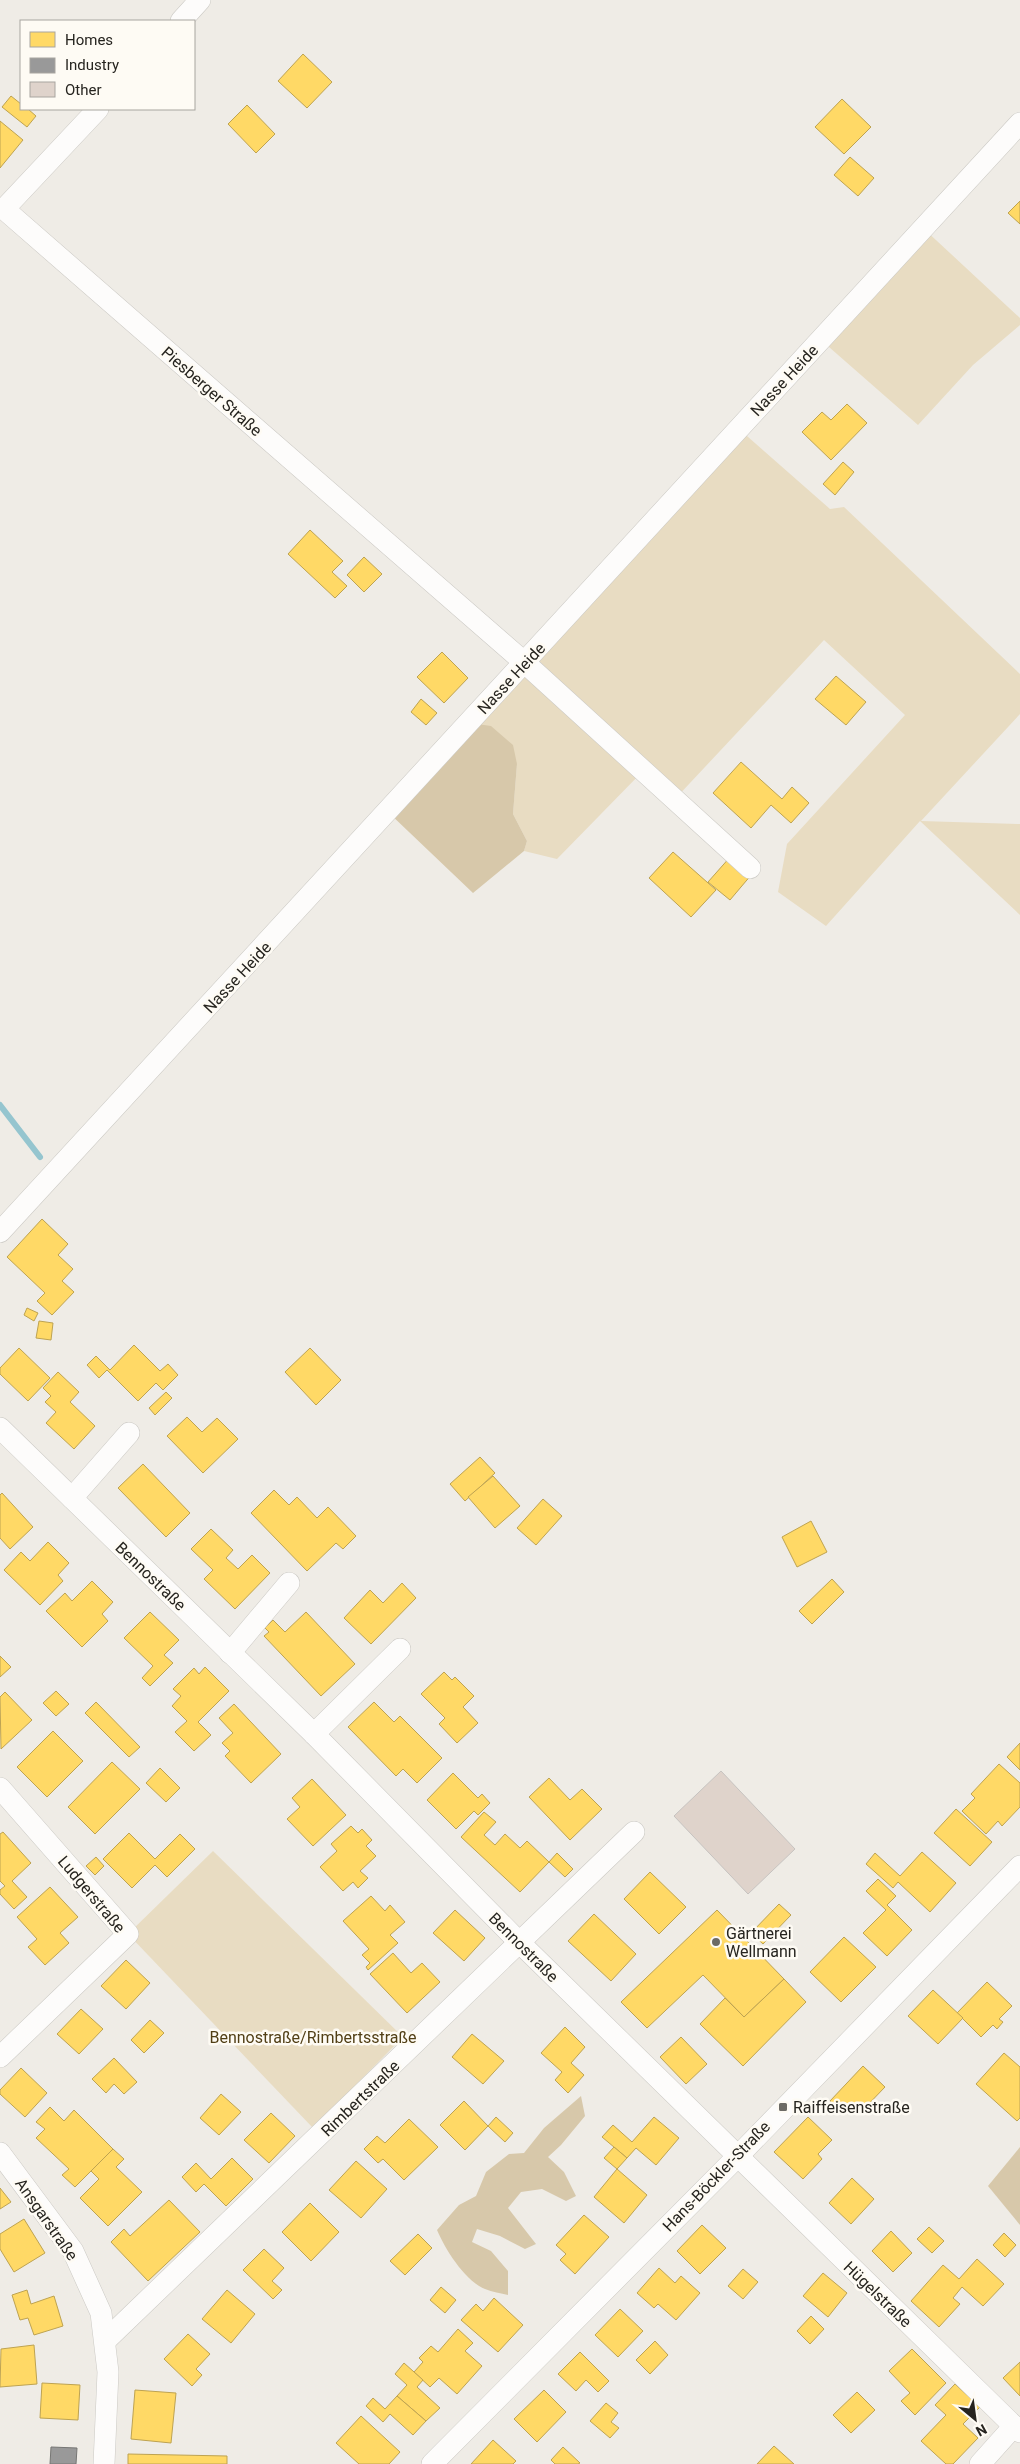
<svg xmlns="http://www.w3.org/2000/svg" width="1020" height="2464" font-family="Roboto,sans-serif">
	<rect width="100%" height="100%" fill="#efece6"/>
	<g fill="#e8dcc2">
		<polygon points="923,228 1020,318 1020,325 973,365 918,425 821,340"/>
		<polygon points="739,429 830,509 844,507 1020,674 1020,714 921,821 1020,824 1020,915 920,821 826,926 778,892 787,844 905,715 824,640 675,799 643,771 557,859 524,851 527,841 513,814 517,764 470,723"/>
		<polygon points="213,1851 403,2037 313,2128 128,1934"/>
	</g>
	<g fill="#d7c8aa">
		<polygon points="470,723 491,726 513,745 517,764 513,814 527,841 524,851 473,893 388,812"/>
		<path d="M581,2096L585,2116L561,2145L548,2157L564,2172L576,2196L566,2201L542,2189L521,2192L508,2208L536,2244L525,2249L500,2236L477,2229L472,2242L491,2251L508,2271V2295C501,2293 492,2292 485,2289C465,2281 445,2249 437,2230L459,2205L476,2196L486,2172L509,2154L524,2153L544,2128Z"/>
		<polygon points="1020,2147 1020,2225 988,2186"/>
	</g>
	<g fill="#ffd966" stroke="#bea351">
		<polygon points="303,54 332,82 307,108 278,81"/>
		<polygon points="11,96 21,104 21,109 28,109 36,116 27,127 2,107"/>
		<polygon points="842,99 871,127 844,154 815,127"/>
		<polygon points="247,105 275,134 256,153 228,124"/>
		<polygon points="0,121 23,140 0,168"/>
		<polygon points="850,157 874,178 858,196 834,175"/>
		<polygon points="1020,201 1020,224 1008,213"/>
		<polygon points="847,404 867,423 831,460 802,432 822,412 831,420"/>
		<polygon points="843,462 854,472 835,495 823,484"/>
		<polygon points="310,530 343,561 332,572 347,586 335,598 288,554"/>
		<polygon points="364,557 382,574 364,592 347,575"/>
		<polygon points="442,652 468,678 444,703 417,677"/>
		<polygon points="836,676 866,702 846,725 815,699"/>
		<polygon points="421,699 437,713 426,725 411,712"/>
		<polygon points="741,762 782,799 792,787 809,803 791,823 771,805 751,828 713,793"/>
		<polygon points="673,852 716,890 691,917 649,878"/>
		<polygon points="731,856 752,874 730,900 708,882"/>
		<polygon points="42,1219 68,1244 58,1255 73,1269 62,1281 74,1292 52,1315 37,1301 45,1293 7,1257"/>
		<polygon points="27,1308 38,1313 34,1321 24,1315"/>
		<polygon points="39,1321 53,1323 51,1340 36,1338"/>
		<polygon points="134,1345 160,1371 168,1364 178,1375 163,1390 156,1383 138,1401 107,1370 99,1378 87,1365 96,1356 110,1370"/>
		<polygon points="19,1348 50,1378 28,1401 0,1374 0,1368"/>
		<polygon points="310,1348 341,1380 316,1405 285,1372"/>
		<polygon points="58,1372 79,1392 70,1402 95,1426 74,1449 46,1423 56,1412 45,1402 51,1396 43,1388"/>
		<polygon points="166,1392 172,1398 155,1415 149,1408"/>
		<polygon points="187,1417 202,1432 217,1418 238,1439 203,1473 167,1436"/>
		<polygon points="480,1457 495,1473 465,1501 450,1484"/>
		<polygon points="143,1464 190,1513 166,1537 118,1488"/>
		<polygon points="493,1476 520,1506 495,1528 468,1497"/>
		<polygon points="274,1490 289,1505 297,1497 317,1518 328,1507 356,1536 343,1549 336,1543 307,1571 251,1513"/>
		<polygon points="2,1493 33,1527 10,1549 0,1538 0,1495"/>
		<polygon points="543,1499 562,1516 536,1545 517,1528"/>
		<polygon points="811,1521 827,1552 797,1567 782,1537"/>
		<polygon points="211,1529 233,1550 226,1558 238,1569 252,1555 270,1573 235,1609 204,1579 213,1570 191,1549"/>
		<polygon points="48,1542 69,1563 58,1575 63,1581 40,1605 4,1570 21,1552 30,1561"/>
		<polygon points="832,1579 844,1592 812,1624 799,1611"/>
		<polygon points="92,1581 113,1602 102,1614 108,1621 82,1647 46,1611 65,1593 72,1601"/>
		<polygon points="402,1583 416,1598 371,1644 344,1618 370,1590 383,1603"/>
		<polygon points="150,1612 179,1640 164,1655 173,1663 150,1686 142,1678 153,1666 124,1638"/>
		<polygon points="306,1612 355,1664 321,1696 264,1636 269,1632 265,1628 273,1620 285,1632"/>
		<polygon points="0,1656 11,1667 0,1677"/>
		<polygon points="205,1667 229,1691 198,1722 211,1735 194,1751 175,1732 187,1721 172,1706 181,1696 173,1689 194,1668 199,1674"/>
		<polygon points="444,1672 452,1680 455,1677 474,1696 463,1707 478,1723 457,1743 439,1724 445,1718 421,1694"/>
		<polygon points="56,1691 69,1704 56,1716 43,1703"/>
		<polygon points="5,1692 32,1720 1,1749 0,1697"/>
		<polygon points="96,1702 140,1747 129,1757 85,1713"/>
		<polygon points="374,1702 394,1722 400,1716 442,1758 417,1783 403,1769 396,1776 348,1727"/>
		<polygon points="234,1704 281,1754 251,1783 225,1756 230,1751 222,1743 233,1733 219,1718"/>
		<polygon points="53,1731 83,1761 47,1797 17,1767"/>
		<polygon points="1020,1743 1020,1770 1007,1757"/>
		<polygon points="112,1762 140,1789 95,1834 68,1807"/>
		<polygon points="999,1764 1020,1783 1020,1807 1002,1826 998,1821 986,1834 962,1811 975,1798 971,1794"/>
		<polygon points="160,1768 180,1788 166,1802 146,1783"/>
		<polygon points="453,1773 478,1798 482,1794 490,1803 478,1815 474,1811 456,1829 427,1800"/>
		<polygon points="549,1778 570,1800 582,1789 602,1809 570,1840 529,1797"/>
		<polygon points="312,1779 346,1815 313,1846 287,1819 300,1807 292,1798"/>
		<polygon points="956,1809 992,1842 970,1866 934,1833"/>
		<polygon points="484,1812 496,1822 484,1835 495,1845 505,1834 520,1848 527,1841 549,1862 520,1892 461,1837"/>
		<polygon points="351,1826 358,1833 362,1829 372,1840 366,1846 376,1856 360,1871 368,1878 358,1888 353,1882 343,1891 320,1867 337,1851 331,1844"/>
		<polygon points="3,1832 31,1863 12,1881 27,1897 14,1909 0,1894 0,1890 5,1886 0,1881 0,1834"/>
		<polygon points="129,1833 155,1859 180,1834 195,1849 167,1877 155,1865 132,1888 103,1859"/>
		<polygon points="922,1852 956,1883 930,1912 898,1882 893,1888 866,1864 875,1853 900,1876"/>
		<polygon points="557,1853 573,1869 565,1877 549,1862"/>
		<polygon points="96,1857 104,1866 95,1875 86,1866"/>
		<polygon points="650,1872 686,1907 659,1934 624,1899"/>
		<polygon points="878,1879 896,1896 887,1905 912,1930 887,1956 863,1933 886,1910 866,1891"/>
		<polygon points="50,1887 78,1917 60,1933 69,1943 45,1965 28,1947 37,1939 17,1917"/>
		<polygon points="371,1896 385,1911 390,1905 405,1922 390,1935 398,1943 368,1970 366,1967 370,1963 362,1955 369,1949 343,1921"/>
		<polygon points="779,1904 791,1915 763,1944 751,1933"/>
		<polygon points="455,1910 485,1938 464,1961 433,1933"/>
		<polygon points="717,1910 784,1979 744,2017 703,1975 647,2028 621,2002"/>
		<polygon points="594,1914 636,1954 611,1981 568,1941"/>
		<polygon points="844,1937 876,1967 841,2002 810,1972"/>
		<polygon points="393,1953 411,1973 422,1963 440,1982 407,2013 370,1974"/>
		<polygon points="126,1960 150,1983 126,2009 101,1986"/>
		<polygon points="784,1979 806,2002 743,2066 700,2024 725,1998 744,2017"/>
		<polygon points="987,1982 1012,2006 999,2019 1003,2022 997,2029 993,2025 981,2037 957,2013"/>
		<polygon points="933,1990 963,2018 938,2044 908,2016"/>
		<polygon points="81,2009 103,2029 79,2054 57,2034"/>
		<polygon points="150,2020 164,2033 144,2053 131,2040"/>
		<polygon points="565,2027 585,2047 571,2063 584,2075 568,2093 555,2080 562,2072 541,2053"/>
		<polygon points="472,2034 504,2061 483,2084 452,2057"/>
		<polygon points="681,2037 707,2064 686,2084 660,2057"/>
		<polygon points="1004,2053 1020,2067 1020,2118 1017,2121 976,2084"/>
		<polygon points="114,2058 137,2082 124,2094 114,2084 106,2093 92,2079"/>
		<polygon points="863,2066 885,2087 860,2113 853,2107 845,2115 830,2101"/>
		<polygon points="21,2068 47,2093 25,2117 0,2094 0,2090"/>
		<polygon points="221,2094 241,2112 219,2135 200,2118"/>
		<polygon points="464,2101 488,2126 465,2150 440,2125"/>
		<polygon points="50,2107 64,2121 74,2110 113,2149 75,2187 62,2175 69,2169 36,2138 45,2129 36,2122"/>
		<polygon points="271,2113 295,2136 269,2163 244,2140"/>
		<polygon points="496,2117 513,2133 505,2142 488,2126"/>
		<polygon points="654,2117 679,2138 656,2165 636,2148 627,2158 602,2137 613,2125 632,2142"/>
		<polygon points="808,2117 832,2140 818,2154 822,2159 803,2179 774,2152"/>
		<polygon points="409,2119 438,2147 404,2180 383,2159 378,2163 364,2149 377,2136 385,2143"/>
		<polygon points="614,2147 627,2158 617,2169 604,2158"/>
		<polygon points="113,2149 124,2159 116,2167 142,2192 108,2226 80,2198 99,2179 91,2171"/>
		<polygon points="232,2158 253,2179 226,2206 204,2184 196,2192 182,2177 196,2163 211,2179"/>
		<polygon points="356,2161 387,2189 361,2218 329,2190"/>
		<polygon points="617,2169 647,2195 624,2223 594,2197"/>
		<polygon points="852,2178 874,2199 851,2224 829,2203"/>
		<polygon points="0,2188 11,2202 0,2209"/>
		<polygon points="169,2200 200,2232 148,2281 111,2242 124,2229 130,2236"/>
		<polygon points="310,2203 339,2232 311,2261 282,2232"/>
		<polygon points="584,2215 609,2237 575,2274 560,2260 566,2254 556,2245"/>
		<polygon points="24,2219 45,2253 14,2272 0,2249 0,2234"/>
		<polygon points="702,2225 726,2248 700,2274 677,2251"/>
		<polygon points="929,2227 944,2241 932,2253 917,2239"/>
		<polygon points="891,2231 912,2253 893,2272 872,2251"/>
		<polygon points="1004,2233 1016,2245 1005,2257 993,2245"/>
		<polygon points="418,2234 432,2248 405,2275 390,2261"/>
		<polygon points="264,2249 284,2268 272,2281 282,2290 273,2299 243,2270"/>
		<polygon points="977,2259 1004,2284 983,2306 962,2287 953,2298 960,2304 939,2327 911,2301 943,2265 959,2279"/>
		<polygon points="659,2268 675,2283 681,2276 700,2293 676,2320 658,2304 654,2308 637,2293"/>
		<polygon points="743,2269 758,2282 743,2299 728,2286"/>
		<polygon points="823,2273 847,2293 828,2317 803,2296"/>
		<polygon points="441,2287 456,2300 445,2313 430,2300"/>
		<polygon points="27,2290 31,2304 54,2296 63,2326 34,2335 28,2318 20,2320 12,2295"/>
		<polygon points="227,2290 255,2314 231,2343 202,2319"/>
		<polygon points="494,2298 523,2325 498,2352 461,2320 476,2304 483,2311"/>
		<polygon points="620,2309 643,2331 618,2357 595,2335"/>
		<polygon points="811,2316 824,2329 810,2344 797,2331"/>
		<polygon points="458,2329 473,2343 465,2351 482,2366 457,2394 439,2378 430,2387 414,2372 423,2362 419,2358 431,2346 438,2352"/>
		<polygon points="188,2334 210,2354 196,2369 202,2375 192,2386 164,2359"/>
		<polygon points="655,2341 668,2355 650,2374 636,2360"/>
		<polygon points="34,2345 37,2384 0,2387 1,2349"/>
		<polygon points="912,2349 946,2383 915,2415 901,2401 910,2393 889,2371"/>
		<polygon points="580,2352 609,2381 598,2392 586,2380 576,2391 558,2374"/>
		<polygon points="1020,2362 1020,2396 1003,2378"/>
		<polygon points="404,2363 423,2380 417,2387 440,2408 426,2421 397,2396 407,2385 395,2374"/>
		<polygon points="42,2383 80,2385 78,2420 40,2418"/>
		<polygon points="955,2384 980,2407 963,2424 978,2438 953,2464 946,2464 921,2441 946,2415 935,2405"/>
		<polygon points="135,2390 176,2393 171,2443 131,2439"/>
		<polygon points="544,2390 566,2412 537,2442 514,2419"/>
		<polygon points="857,2392 875,2410 851,2433 833,2415"/>
		<polygon points="397,2396 426,2421 413,2435 390,2414 383,2422 366,2406 373,2398 385,2409"/>
		<polygon points="606,2403 618,2413 611,2422 619,2428 610,2438 590,2421"/>
		<polygon points="361,2416 400,2452 389,2464 359,2464 336,2443"/>
		<polygon points="493,2440 516,2461 513,2464 471,2464"/>
		<polygon points="774,2446 794,2464 757,2464"/>
		<polygon points="563,2447 580,2463 578,2464 555,2464 551,2460"/>
		<polygon points="128,2454 227,2456 227,2464 128,2464"/>
	</g>
	<polygon fill="#999" stroke="#767674" points="51,2447 77,2448 76,2464 50,2464"/>
	<g fill="none" stroke-linecap="round" stroke-linejoin="round">
		<polyline stroke="#95c5cf" stroke-width="6" points="0,1105 40,1157"/>
	</g>
	<polygon fill="#dfd3cb" stroke="#c6c3c0" points="721,1771 795,1849 748,1894 674,1816"/>
	<g fill="none" stroke-linecap="round" stroke-linejoin="round">
		<g stroke="#cbc9c4" stroke-width="22">
			<g id="street">
				<polyline points="181,21 200,0"/>
				<polyline points="98,109 4,209 525,663 750,868"/>
				<polyline points="0,1232 1020,123"/>
				<polyline points="0,1428 314,1734 520,1943 1020,2432"/>
				<polyline points="72,1498 129,1433"/>
				<polyline points="230,1653 289,1583"/>
				<polyline points="314,1734 400,1649"/>
				<polyline points="0,1788 128,1934 0,2057"/>
				<polyline points="0,2153 73,2251 101,2313 108,2372 104,2464"/>
				<polyline points="105,2341 634,1832"/>
				<polyline points="432,2464 738,2156 1020,1866"/>
				<polyline points="980,2464 1014,2426"/>
			</g>
		</g>
		<use href="#street" stroke="#fdfcfb" stroke-width="21"/>
	</g>
	<g fill="#6c6a65" stroke="#fefbf4" stroke-width="2">
		<circle cx="716" cy="1942" r="5"/>
		<rect x="778" y="2102" width="10" height="10" rx="2.5"/>
	</g>
	<g text-anchor="middle" stroke-width="5" stroke-linejoin="round" paint-order="stroke">
		<g font-size="16" fill="#26241f" stroke="#fefbf4">
			<text transform="translate(784 380) rotate(-47)" y="6">Nasse Heide</text>
			<text transform="translate(212 391) rotate(41)" y="6">Piesberger Straße</text>
			<text transform="translate(511 678) rotate(-47)" y="6">Nasse Heide</text>
			<text transform="translate(237 977) rotate(-47)" y="6">Nasse Heide</text>
			<text transform="translate(151 1576) rotate(44)" y="6">Bennostraße</text>
			<text transform="translate(92 1894) rotate(50)" y="6">Ludgerstraße</text>
			<text transform="translate(524 1947) rotate(45)" y="6">Bennostraße</text>
			<text transform="translate(360 2098) rotate(-44)" y="6">Rimbertstraße</text>
			<text transform="translate(716 2176) rotate(-46)" y="6">Hans-Böckler-Straße</text>
			<text transform="translate(47 2219) rotate(55)" y="6">Ansgarstraße</text>
			<text transform="translate(878 2294) rotate(44)" y="6">Hügelstraße</text>
		</g>
		<g font-size="16" fill="#26241f" stroke="#fefbf4" text-anchor="start">
			<text x="726" y="1939">Gärtnerei<tspan x="726" dy="18">Wellmann</tspan></text>
			<text x="793" y="2113">Raiffeisenstraße</text>
		</g>
		<g font-size="16" fill="#513f16" stroke="#fefbf4">
			<text x="313" y="2043">Bennostraße/Rimbertsstraße</text>
		</g>
	</g>
	<rect x="20" y="20" width="175" height="90" fill="#fefbf4" stroke="#a8a59f"/>
	<rect x="30" y="32" width="25" height="15" fill="#ffd966" stroke="#a8a59f"/>
	<text x="65" y="45" font-size="15" fill="#26241f">Homes</text>
	<rect x="30" y="58" width="25" height="15" fill="#999999" stroke="#a8a59f"/>
	<text x="65" y="70" font-size="15" fill="#26241f">Industry</text>
	<rect x="30" y="82" width="25" height="15" fill="#dfd3cb" stroke="#a8a59f"/>
	<text x="65" y="95" font-size="15" fill="#26241f">Other</text>
	<g transform="translate(975 2419) rotate(151)" stroke="#fefbf4" stroke-width="4" paint-order="stroke">
	<path d="M0-4L9 19L0 12L-9 19Z" fill="#26241f"/>
	<text y="-8" font-size="14" font-weight="bold" text-anchor="middle" fill="#26241f">N</text>
	</g>
</svg>
